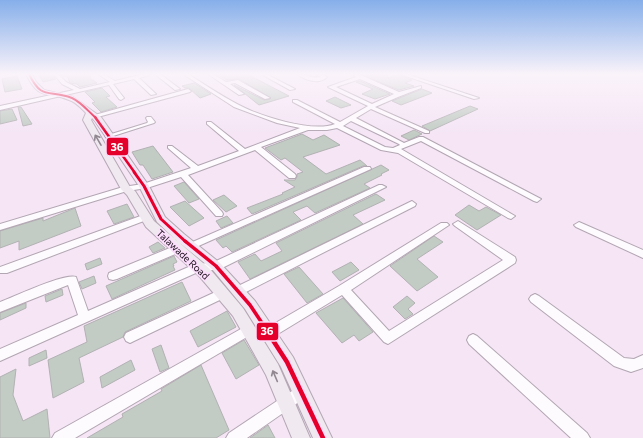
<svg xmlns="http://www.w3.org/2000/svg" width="643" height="438" font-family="Commissioner,sans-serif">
	<rect width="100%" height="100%" fill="#f5e5f5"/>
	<g fill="#c2ccc4" stroke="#b2b1b3">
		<polygon points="38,74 53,74 56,79 43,82"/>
		<polygon points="60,74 90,74 91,80 93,80 97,83 80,87 77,84 70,83 67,76 63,77"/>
		<polygon points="216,74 247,74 289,96 259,105 234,85 264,100 270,99 271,98 239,79 227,80"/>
		<polygon points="359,74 387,74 388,78 397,74 412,80 405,83 414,86 399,90"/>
		<polygon points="17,76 22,89 5,92 2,79"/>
		<polygon points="360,81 390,94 375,99 362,94 373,89 356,82"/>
		<polygon points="194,83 202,88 211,94 200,98 189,88 185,88 182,86"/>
		<polygon points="102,88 110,96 106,97 117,107 101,112 92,103 95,102 85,92"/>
		<polygon points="422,89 432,93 401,105 392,101"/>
		<polygon points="335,97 351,105 341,108 326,101"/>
		<polygon points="470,106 478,109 430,131 422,126"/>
		<polygon points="18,107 21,107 32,124 23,126"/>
		<polygon points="12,109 17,120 0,124 0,111"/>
		<polygon points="414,130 422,134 409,140 401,136"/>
		<polygon points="302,134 313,140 324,135 340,145 303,157 326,174 360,160 367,166 363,166 252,214 247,208 283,194 282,193 295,187 284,180 295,180 297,177 297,174 303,172 285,158 281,160 265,148"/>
		<polygon points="153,146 173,172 152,179 143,165 140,165 132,152"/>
		<polygon points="381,165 389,170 381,174 382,175 364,184 370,188 315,213 307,206 293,212 301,220 232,252 226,246 223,248 216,240"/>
		<polygon points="184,182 199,199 189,203 174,186"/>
		<polygon points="376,194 385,200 353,215 363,224 250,279 238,262 255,254 261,261 282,251 276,243"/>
		<polygon points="224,195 237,206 226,212 213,200"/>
		<polygon points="185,201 204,218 189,226 170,207"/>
		<polygon points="127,204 134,217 114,224 107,211"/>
		<polygon points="469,205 479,211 486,207 501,215 477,230 455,215"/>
		<polygon points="75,208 81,226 19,250 19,241 0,248 0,231 43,218 43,221"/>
		<polygon points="227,216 233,223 221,228 216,221"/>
		<polygon points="434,236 443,242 417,259 438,277 417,291 390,266"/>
		<polygon points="158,242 165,248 153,253 149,247"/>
		<polygon points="174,256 177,262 173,264 174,266 173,266 175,270 112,299 106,286"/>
		<polygon points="100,258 102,264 87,270 85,264"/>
		<polygon points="351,262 359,270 340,281 332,272"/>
		<polygon points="299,267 323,294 307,303 284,274"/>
		<polygon points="94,276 96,283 82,289 79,282"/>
		<polygon points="182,282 191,301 125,332 123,337 79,358 84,382 53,398 48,360 87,342 84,326"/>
		<polygon points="62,289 63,295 46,302 45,296"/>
		<polygon points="407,296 415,303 408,309 413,314 405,319 393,307"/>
		<polygon points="343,298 373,332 359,341 354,335 342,343 316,313"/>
		<polygon points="26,303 26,308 0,320 0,313"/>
		<polygon points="227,311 236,327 198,347 190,331"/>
		<polygon points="244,340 259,365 236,379 222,353"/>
		<polygon points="161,345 169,368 160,372 152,349"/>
		<polygon points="46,350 47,358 29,366 29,358"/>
		<polygon points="131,360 135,370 102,388 100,377"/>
		<polygon points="201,365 229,430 216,438 87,438 123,417 122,414 162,391 161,389"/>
		<polygon points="16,369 13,395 23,421 47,409 50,438 0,438 0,377"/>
		<polygon points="268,425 275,438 250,438"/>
	</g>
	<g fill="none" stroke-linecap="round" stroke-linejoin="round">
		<g stroke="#b2a6b2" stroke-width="2">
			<g id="minor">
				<polygon points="54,74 58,74 66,82 80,89 110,82 98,74 103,74 115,81 144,74 150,74 150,75 139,78 156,94 151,95 134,79 113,84 124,98 121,100 119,99 109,85 0,110 0,106 74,90 62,84"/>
				<polygon points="155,74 160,74 180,89 175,90"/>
				<path d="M183,74H188C204,84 220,95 237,104C259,116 312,133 335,124L293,102V100H297L340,122L368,106L328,87L356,77L354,75V74L363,76L399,92L421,86V88L398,97L375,107L429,131V133H425L371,109L356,118L404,143L419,137H423L541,199L537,202L534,201L421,141L401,149L515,216L511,219L508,218L398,153L381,150L337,128L327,130H308L261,147L295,174L296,176L295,178H289L255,150L188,175L222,212L223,214L222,216H216L181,177L147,188L127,191L0,230V224L123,187L143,184L191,168L168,148V146H172L198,166L239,151L207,124V122H211L245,149L300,128L277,123L234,107ZM360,79L394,94L372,104L336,87ZM351,121L399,144L400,145L393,148L385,147L343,126Z"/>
				<polygon points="208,74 213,74 226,82 238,80 270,98 265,99 235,83 230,84 244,94 239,95"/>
				<polygon points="261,74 266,74 295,89 290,90"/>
				<path d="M297,74C307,73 309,79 321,77L316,74H321L327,77C319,85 305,80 297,74Z"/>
				<polygon points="400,74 406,74 479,98 474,99"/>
				<polygon points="188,89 191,91 190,92 94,118 91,116"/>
				<polygon points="147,117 151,117 155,122 154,123 110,137 106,137 105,136 147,123 148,122 146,118"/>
				<polygon points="364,167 370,167 371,169 194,248 188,248 186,246 188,244"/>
				<path d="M379,185H382L386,187L220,269L198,272L0,361V349L78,315L68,285L0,312V302C14,297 64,273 76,277L77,280L88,311L193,265L214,262Z"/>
				<polygon points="412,201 416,204 415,206 242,294 238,295 234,294 232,291 234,288"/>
				<polygon points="146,214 150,217 149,219 7,273 0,273 0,267"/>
				<polygon points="458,221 515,257 516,260 515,263 388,344 384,342 342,295 268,340 264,342 260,340 258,336 260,332 339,286 441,223 447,223 449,225 351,290 389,331 503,260 455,226 453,224"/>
				<polygon points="579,222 643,250 643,258 576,227 574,225"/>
				<polygon points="177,245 180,246 182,249 180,252 117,279 113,280 109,279 108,276 109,273"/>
				<polygon points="222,289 226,291 228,294 226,297 134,341 130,343 126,341 124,337 126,333"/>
				<polygon points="535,294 539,296 624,358 634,359 643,355 643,368 631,372 614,366 531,302 529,299 531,296"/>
				<polygon points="248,325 252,326 254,330 252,334 75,438 52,438 55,433"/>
				<polygon points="473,334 477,336 587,433 590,438 571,438 469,344 467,340 469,336"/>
				<polygon points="301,385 306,387 308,392 306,397 247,438 226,438 229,433"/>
			</g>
		</g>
		<g stroke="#b5a7b5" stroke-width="2">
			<path id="major" d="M26,74H32L36,82L44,90L73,97L101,117L149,186L165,217L184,234L220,263L255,301L293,357L332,438H313L281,367L245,309L212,269L176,240L157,222L139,186L95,121L92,118L91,120L130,187L135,191L154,221L210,269L243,308L278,364L310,438H292L266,375L233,316L200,277L146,227L127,195L121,189L83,120L86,113C81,108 76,102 69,100C46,90 40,102 26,74Z"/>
		</g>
		<use href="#minor" fill="#fefbfe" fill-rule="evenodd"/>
		<use href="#major" fill="#f0e9f0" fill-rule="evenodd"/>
		<g stroke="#fcdefc" stroke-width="4">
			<path id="bus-1-far4" d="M29,74C42,101 49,89 72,98C81,102 88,111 96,118"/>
		</g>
		<g stroke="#fcdefc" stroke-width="5">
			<polyline id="bus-1-far3" points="95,117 135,173"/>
		</g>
		<g stroke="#fcdefc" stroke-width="6">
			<polyline id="bus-1-far2" points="134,172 144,186 161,219 186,242"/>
		</g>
		<g stroke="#fcdefc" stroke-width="6">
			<polyline id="bus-1-far1" points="185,241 216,266 250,305 266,329"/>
		</g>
		<g stroke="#fcdefc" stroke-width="8">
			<polyline id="bus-1" points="265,328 287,362 323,438"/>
		</g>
		<use href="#bus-1-far4" stroke="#e4002b" stroke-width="2"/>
		<use href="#bus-1-far3" stroke="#e4002b" stroke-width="2.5"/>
		<use href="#bus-1-far2" stroke="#e4002b" stroke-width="3"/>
		<use href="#bus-1-far1" stroke="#e4002b" stroke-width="3.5"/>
		<use href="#bus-1" stroke="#e4002b" stroke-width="4.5"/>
	</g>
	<defs><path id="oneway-shaft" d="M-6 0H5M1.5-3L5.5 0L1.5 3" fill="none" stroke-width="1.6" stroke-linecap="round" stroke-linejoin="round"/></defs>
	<g stroke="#908790">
		<use href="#oneway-shaft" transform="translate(98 140) rotate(-120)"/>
		<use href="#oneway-shaft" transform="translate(275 376) rotate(-113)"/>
	</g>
	<linearGradient id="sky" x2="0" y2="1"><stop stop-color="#86afea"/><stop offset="0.55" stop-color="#faf3fa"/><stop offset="1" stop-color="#faf3fa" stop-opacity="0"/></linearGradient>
	<rect width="643" height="135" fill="url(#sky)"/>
	<g text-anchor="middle" stroke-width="3.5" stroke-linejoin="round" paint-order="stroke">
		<g font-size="10" fill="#1b101b" stroke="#fcdefc">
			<text transform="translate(183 254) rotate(43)" y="4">Talawade Road</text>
		</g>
	</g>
	<g stroke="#fcdefc" stroke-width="1.5">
		<rect x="106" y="137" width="23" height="19" rx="4" fill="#e4002b"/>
		<rect x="256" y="322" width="23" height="19" rx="4" fill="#e4002b"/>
	</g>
	<g font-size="11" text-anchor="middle" font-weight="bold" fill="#fff">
		<text x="117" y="151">36</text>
		<text x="267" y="335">36</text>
	</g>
</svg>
